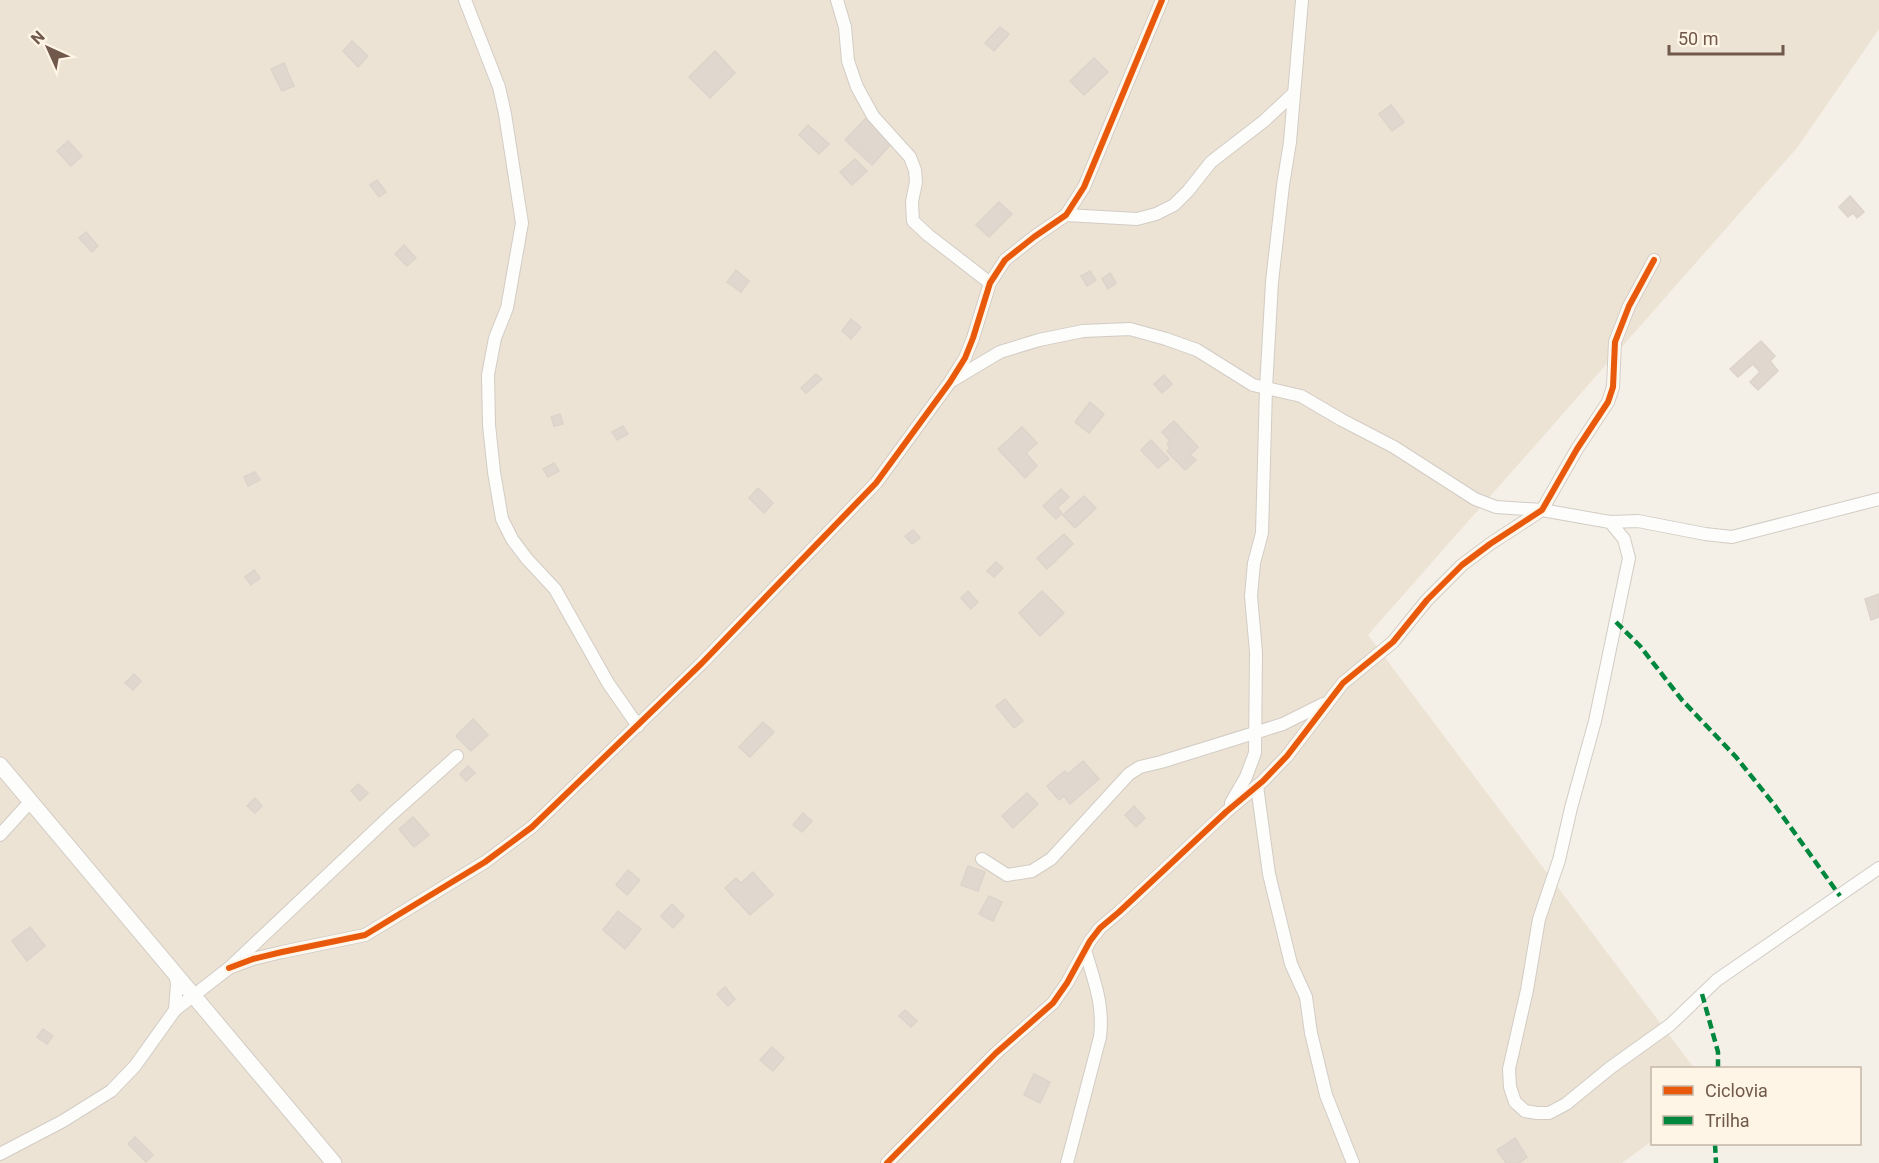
<svg xmlns="http://www.w3.org/2000/svg" width="1879" height="1163" font-family="Roboto,sans-serif">
	<rect width="100%" height="100%" fill="#f4f0e7"/>
	<polygon fill="#ede3d4" points="0,0 1879,0 1879,29 1797,148 1368,635 1694,1068 1652,1068 1652,1141 1622,1163 0,1163"/>
	<g fill="#e0d8cf" stroke="#ddd3ca" stroke-width="1.5">
		<polygon points="1000,27 1009,34 994,51 985,43"/>
		<polygon points="352,41 368,56 358,67 343,51"/>
		<polygon points="715,51 735,73 710,98 689,77"/>
		<polygon points="1094,58 1108,72 1084,95 1070,81"/>
		<polygon points="284,63 294,86 282,91 271,69"/>
		<polygon points="1391,105 1404,122 1392,131 1379,114"/>
		<polygon points="867,117 893,142 872,165 845,140"/>
		<polygon points="808,125 829,144 819,154 799,135"/>
		<polygon points="68,141 82,156 71,166 57,151"/>
		<polygon points="855,159 867,171 852,185 840,172"/>
		<polygon points="377,180 386,192 379,197 370,185"/>
		<polygon points="1850,196 1864,212 1857,218 1853,213 1848,217 1839,207"/>
		<polygon points="999,202 1012,214 989,237 976,225"/>
		<polygon points="86,232 98,246 92,252 79,238"/>
		<polygon points="404,245 416,258 407,266 395,254"/>
		<polygon points="736,270 749,281 741,292 727,282"/>
		<polygon points="1090,271 1096,280 1087,286 1081,276"/>
		<polygon points="1110,273 1116,283 1108,289 1102,279"/>
		<polygon points="851,319 861,327 851,339 842,331"/>
		<polygon points="1761,341 1775,356 1770,361 1778,371 1758,390 1750,382 1760,372 1753,364 1738,377 1730,369"/>
		<polygon points="816,374 822,379 806,393 801,388"/>
		<polygon points="1164,375 1172,384 1162,393 1154,384"/>
		<polygon points="1090,402 1104,414 1089,433 1075,422"/>
		<polygon points="560,414 563,424 554,426 551,417"/>
		<polygon points="1174,421 1198,447 1190,455 1196,460 1185,470 1167,451 1170,448 1167,444 1170,441 1162,432"/>
		<polygon points="623,426 628,434 617,440 612,432"/>
		<polygon points="1022,427 1037,443 1026,453 1037,466 1025,478 998,449"/>
		<polygon points="1151,440 1169,459 1158,468 1141,450"/>
		<polygon points="554,463 559,471 548,477 543,469"/>
		<polygon points="255,472 260,480 248,486 244,477"/>
		<polygon points="758,488 773,503 764,513 749,498"/>
		<polygon points="1061,489 1069,497 1057,508 1062,513 1056,519 1043,506"/>
		<polygon points="1084,496 1096,508 1075,528 1063,515"/>
		<polygon points="913,530 920,538 912,544 905,536"/>
		<polygon points="1064,534 1073,544 1047,569 1037,558"/>
		<polygon points="996,562 1003,568 994,577 987,571"/>
		<polygon points="254,570 260,578 251,585 245,577"/>
		<polygon points="968,591 978,602 971,609 961,598"/>
		<polygon points="1042,591 1064,613 1040,636 1019,613"/>
		<polygon points="1879,594 1879,617 1871,620 1865,599"/>
		<polygon points="134,674 141,681 133,690 125,683"/>
		<polygon points="1005,699 1023,721 1014,728 996,706"/>
		<polygon points="473,719 488,735 471,751 456,736"/>
		<polygon points="763,722 774,732 750,757 739,747"/>
		<polygon points="1083,761 1099,779 1070,804 1064,796 1059,800 1047,786 1065,771 1068,774"/>
		<polygon points="468,766 475,773 466,781 460,774"/>
		<polygon points="358,784 368,793 360,801 351,791"/>
		<polygon points="1027,793 1038,804 1013,828 1002,816"/>
		<polygon points="255,798 262,806 255,813 247,806"/>
		<polygon points="1134,806 1145,818 1136,827 1125,815"/>
		<polygon points="803,813 812,821 802,832 793,825"/>
		<polygon points="413,817 429,835 414,847 399,829"/>
		<polygon points="968,866 985,872 978,891 961,885"/>
		<polygon points="628,870 640,880 627,895 616,885"/>
		<polygon points="753,872 773,895 750,915 725,888 736,878 741,883"/>
		<polygon points="989,896 1002,902 993,921 979,914"/>
		<polygon points="672,904 684,916 673,928 661,916"/>
		<polygon points="618,911 641,929 625,949 603,930"/>
		<polygon points="30,927 45,946 27,961 12,941"/>
		<polygon points="725,987 735,999 728,1006 717,994"/>
		<polygon points="905,1010 917,1021 911,1027 899,1016"/>
		<polygon points="43,1029 53,1036 47,1044 37,1037"/>
		<polygon points="772,1047 784,1058 773,1071 760,1060"/>
		<polygon points="1034,1074 1050,1082 1040,1103 1024,1095"/>
		<polygon points="135,1137 153,1155 146,1162 128,1144"/>
		<polygon points="1515,1138 1527,1157 1519,1163 1506,1163 1497,1150"/>
	</g>
	<g fill="none" stroke-linecap="round" stroke-linejoin="round">
		<g stroke="#d2ccc5" stroke-width="14">
			<g id="minor">
				<polyline points="465,0 499,87 505,114 522,223 507,308 495,338 488,375 489,425 494,472 502,519 512,539 527,559 555,589 608,683 638,726"/>
				<polyline points="837,0 845,27 848,61 857,87 873,116 910,157 915,170 916,182 912,202 913,221 928,235 990,283"/>
				<polyline points="1066,215 1137,219 1156,214 1174,205 1188,191 1211,162 1264,121 1294,93"/>
				<polyline points="953,380 1000,352 1039,340 1083,331 1130,329 1166,339 1197,350 1253,385 1301,396 1342,420 1394,447 1475,499 1496,507 1542,510 1610,522 1638,521 1705,534 1732,537 1879,499"/>
				<polyline points="1610,522 1624,539 1629,558 1595,721 1571,808 1559,860 1539,919 1527,990 1509,1069 1510,1087 1515,1102 1525,1111 1537,1113 1549,1113 1566,1104 1610,1068 1670,1025 1717,980 1879,868"/>
				<polyline points="1257,786 1269,874 1291,964 1306,997 1311,1033 1326,1095 1353,1163"/>
				<polyline points="1231,803 1246,777 1255,753 1256,652 1251,596 1254,563 1262,533 1266,388 1272,282 1283,185 1290,142 1302,0"/>
				<polyline points="0,835 31,801"/>
				<polyline points="982,859 1007,875 1032,871 1051,859 1129,774 1140,767 1161,762 1283,724 1323,704"/>
				<polyline points="229,968 253,959 282,952 365,935 485,862 532,827 702,663 876,483 950,382 965,358 973,338 990,283 1005,260 1034,237 1066,215 1084,187 1162,0"/>
				<polyline points="175,973 177,984 175,1010"/>
				<polyline points="0,1154 63,1121 111,1091 135,1066 175,1010 229,968 392,814 457,756"/>
				<polyline points="887,1163 996,1053 1053,1003 1067,983 1090,941 1100,928 1119,912 1226,812 1263,781 1287,756 1343,683 1393,642 1427,600 1462,565 1490,544 1542,510 1577,449 1608,402 1613,387 1615,342 1629,306 1654,260"/>
				<path d="M1067,1163L1100,1037C1104,1004 1094,981 1085,950"/>
			</g>
		</g>
		<g stroke="#d2ccc5" stroke-width="17">
			<polyline id="tertiary" points="0,765 334,1163"/>
		</g>
		<use href="#minor" stroke="#fdfdfb" stroke-width="12"/>
		<use href="#tertiary" stroke="#fdfdfb" stroke-width="15"/>
		<g stroke="#00873e" stroke-width="4.5" stroke-dasharray="9 4.5" stroke-linecap="butt">
			<polyline points="1616,622 1640,646 1682,700 1736,757 1776,807 1840,896"/>
			<polyline points="1702,994 1718,1052 1718,1068"/>
			<polyline points="1715,1144 1716,1163"/>
		</g>
		<g stroke="#fef5e7" stroke-width="10">
			<g id="cycleway">
				<polyline points="229,968 253,959 282,952 365,935 485,862 532,827 702,663 876,483 950,382 965,358 973,338 990,283 1005,260 1034,237 1066,215 1084,187 1162,0"/>
				<polyline points="887,1163 996,1053 1053,1003 1067,983 1090,941 1100,928 1119,912 1226,812 1263,781 1287,756 1343,683 1393,642 1427,600 1462,565 1490,544 1542,510 1577,449 1608,402 1613,387 1615,342 1629,306 1654,260"/>
			</g>
		</g>
		<use href="#cycleway" stroke="#e8590c" stroke-width="6"/>
	</g>
	<rect x="1651" y="1067" width="210" height="78" fill="#fef5e7" stroke="#c5b6a8" stroke-width="1.5"/>
	<rect x="1663" y="1086" width="30" height="9" fill="#e8590c" stroke="#c5b6a8" stroke-width="1.5"/>
	<text x="1705" y="1097" font-size="18" fill="#70584a">Ciclovia</text>
	<rect x="1663" y="1116" width="30" height="9" fill="#00873e" stroke="#c5b6a8" stroke-width="1.5"/>
	<text x="1705" y="1127" font-size="18" fill="#70584a">Trilha</text>
	<g transform="translate(48 48) rotate(315)" stroke="#fef5e7" stroke-width="4.5" paint-order="stroke">
	<path d="M0-4.5L10 22L0 15L-10 22Z" fill="#70584a"/>
	<text y="-9" font-size="16" font-weight="bold" text-anchor="middle" fill="#70584a">N</text>
	</g>
	<path d="M1669 45v9h114v-9" fill="none" stroke="#70584a" stroke-width="3"/>
	<text x="1678" y="45" font-size="18" fill="#70584a" stroke="#fef5e7" stroke-width="4.5" paint-order="stroke">50 m</text>
</svg>
